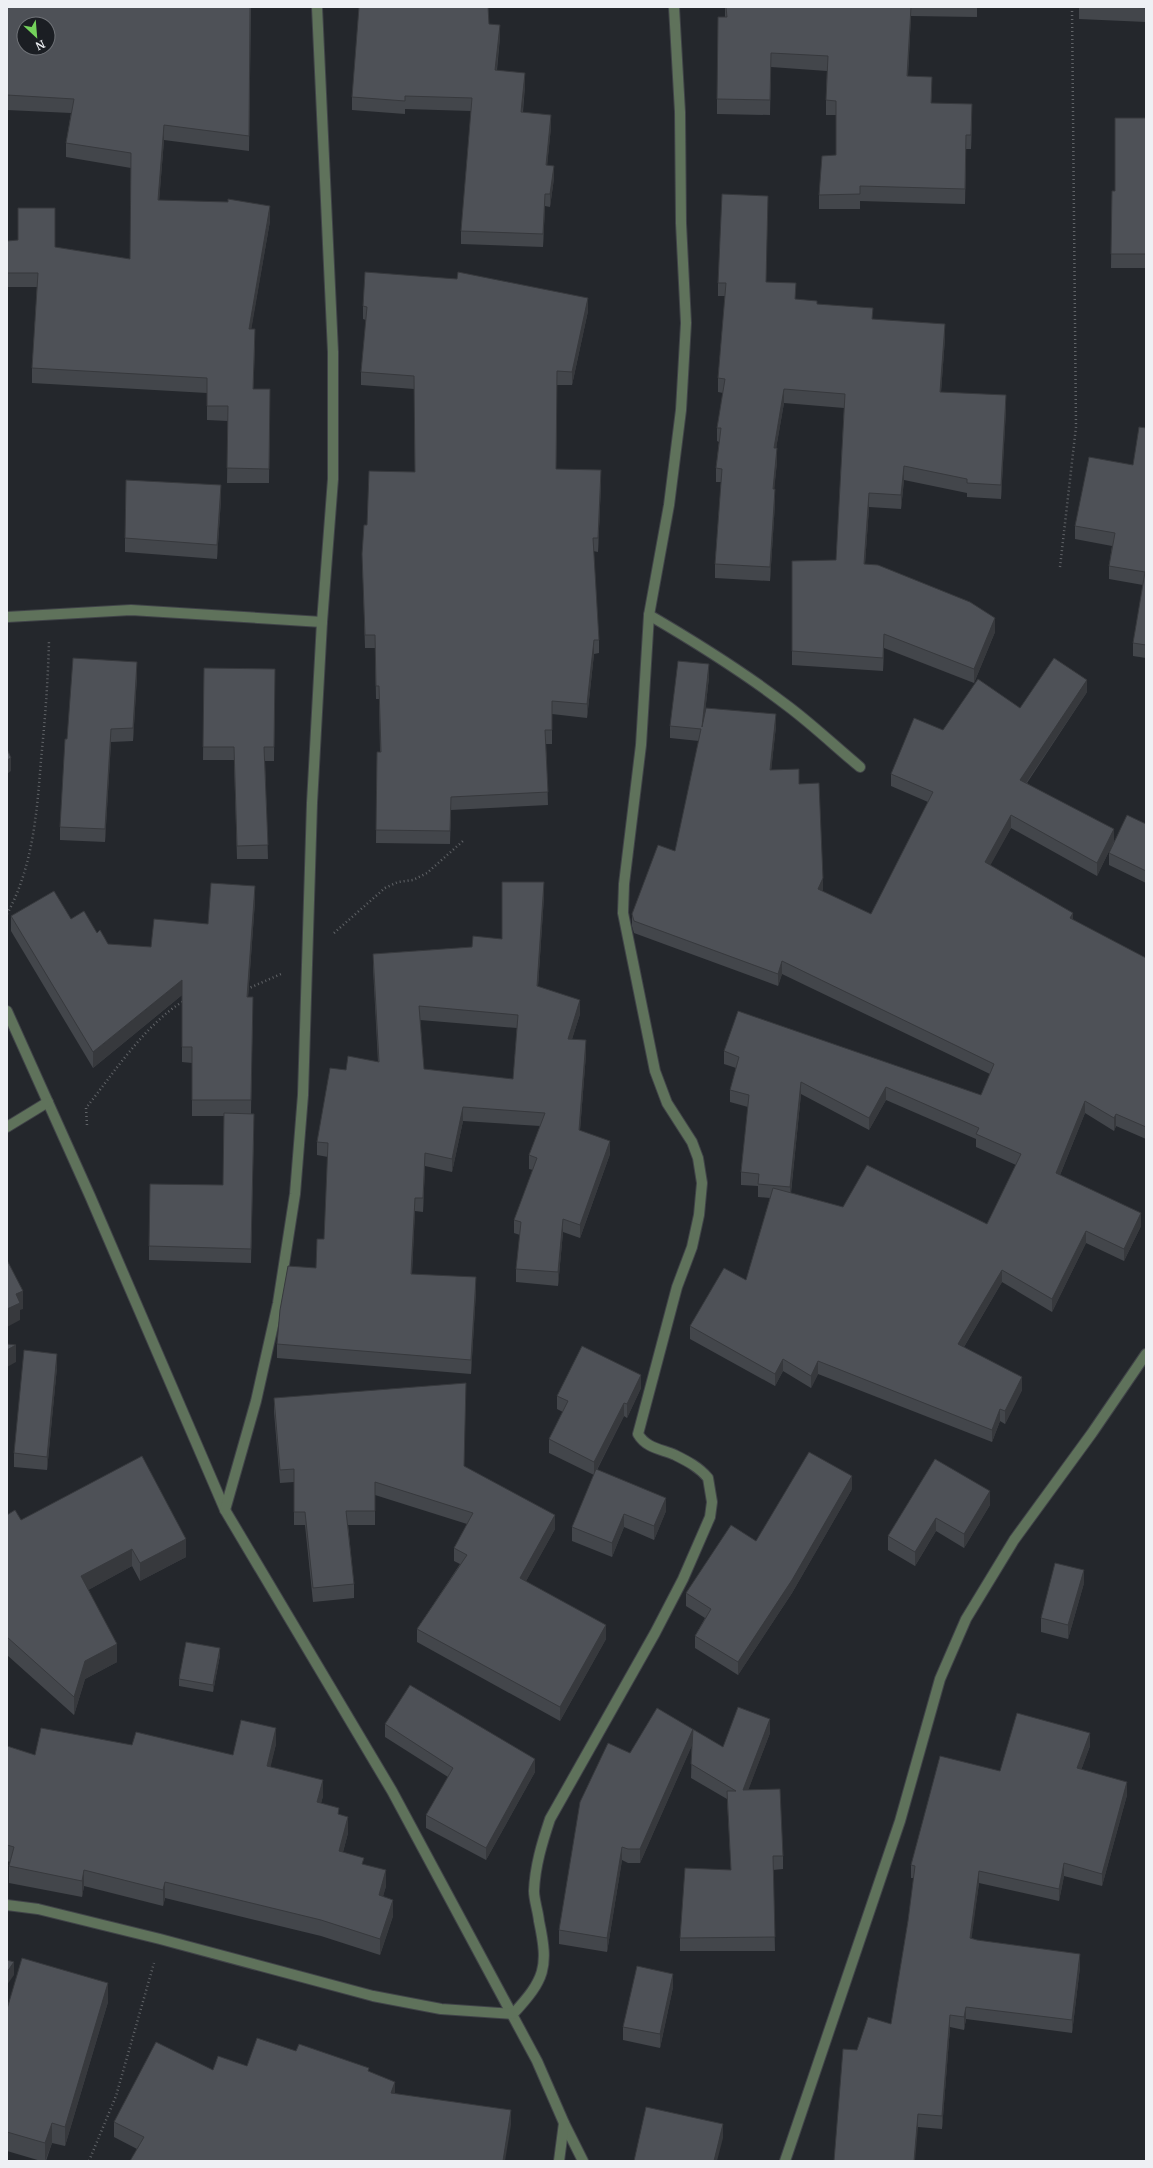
<svg xmlns="http://www.w3.org/2000/svg" width="1153" height="2168" font-family="Merriweather,serif">
	<rect width="100%" height="100%" fill="#24272c"/>
	<g fill="none" stroke-linecap="round" stroke-linejoin="round">
		<g stroke="#404348" stroke-width="12">
			<g id="street">
				<path d="M649,615C697,643 745,673 789,707C814,726 836,747 860,767"/>
				<polyline points="7,617 131,610 322,622"/>
				<polyline points="7,1011 90,1196 225,1510 392,1791 537,2061 564,2123 583,2161"/>
				<polyline points="7,1127 48,1102"/>
				<polyline points="225,1510 256,1401 278,1303 295,1194 303,1095 312,803 322,622 333,479 333,352 317,7"/>
				<path d="M7,1905L38,1909L160,1939L373,1996L441,2009L513,2014C545,1979 549,1968 539,1921C538,1911 534,1900 534,1891C535,1866 542,1843 550,1819L655,1633L683,1579L710,1517L712,1502L708,1478C699,1467 687,1461 675,1455C661,1449 646,1448 638,1434L677,1287L692,1247L699,1215L702,1183L698,1158L692,1142L667,1103L655,1071L623,913L624,884L641,745L649,615L669,505L681,410L686,323L681,223L680,112L674,7"/>
				<polyline points="559,2161 564,2123"/>
				<polyline points="785,2161 900,1821 940,1679 966,1619 1014,1540 1092,1433 1146,1354"/>
			</g>
		</g>
		<g stroke="#616468" stroke-width="2.5" stroke-dasharray="1 3" stroke-linecap="butt">
			<polyline points="1060,567 1076,427 1072,7"/>
			<path d="M7,914C33,867 37,812 41,760C45,720 48,681 49,641"/>
			<polyline points="334,933 385,888 398,882 413,880 427,873 463,841"/>
			<polyline points="247,989 281,974"/>
			<path d="M87,1125L86,1108C112,1075 148,1021 184,1001"/>
			<polyline points="89,2161 116,2096 154,1963"/>
		</g>
		<use href="#street" stroke="#5f725b" stroke-width="10"/>
	</g>
	<g fill="#43464b" fill-rule="evenodd">
		<polygon points="7,7 251,7 249,151 164,140 159,201 270,221 251,329 255,344 253,389 270,389 269,483 227,483 228,421 207,420 207,393 32,383 32,368 37,287 7,287 7,241 55,247 130,259 131,168 66,157 66,143 71,113 7,110"/>
		<polygon points="725,7 977,7 977,17 911,16 908,76 932,91 931,103 972,119 971,149 966,149 965,204 860,201 860,209 819,209 819,195 836,155 836,115 826,115 826,100 827,71 771,67 770,115 717,114 717,99 725,17"/>
		<polygon points="1079,7 1146,7 1146,22 1079,19"/>
		<polygon points="489,24 500,37 497,70 525,86 523,112 551,127 547,165 554,178 550,207 545,206 543,247 461,244 461,231 471,111 405,109 405,114 352,110 352,97"/>
		<polygon points="1146,118 1146,268 1111,268 1112,191 1115,191"/>
		<polygon points="766,282 796,299 945,338 941,392 1006,409 1001,499 967,497 967,493 904,480 901,509 869,507 865,564 995,632 974,683 884,648 883,671 792,665 792,561 836,560 844,408 784,403 776,448 777,462 774,489 775,503 770,581 715,578 715,564 721,482 716,482 716,468 719,442 717,441 717,428 723,393 718,392 718,378 725,296 718,296 718,283"/>
		<polygon points="363,306 588,311 572,385 557,385 556,469 601,484 598,552 593,551 599,640 599,653 594,654 587,718 552,714 552,744 546,744 548,805 451,810 450,844 376,843 377,752 380,752 379,699 376,699 375,648 365,648 362,554 367,525 415,472 414,389 361,385 361,372 366,320 363,319"/>
		<polygon points="1146,428 1146,658 1133,656 1133,643 1143,585 1109,579 1109,566 1112,546 1075,539 1075,526 1133,465"/>
		<polygon points="221,499 217,559 125,552 125,538"/>
		<polygon points="204,668 275,669 274,761 265,761 268,859 237,859 234,760 203,760"/>
		<polygon points="137,676 133,741 111,742 105,842 60,840 60,827 67,739"/>
		<path d="M709,677L705,712L776,726L771,770L799,784L822,891L871,914L928,802L891,786V774L943,730L1020,708L1087,692L1027,783L1114,841L1146,824V883L1109,865V853L1113,843L1097,876L1011,828L990,865L1073,920L1146,958V1139L1116,1126L1114,1131L1085,1113L1060,1175L1141,1226L1124,1261L1086,1243L1052,1312L1002,1282L964,1347L1022,1390L1005,1424L1000,1421L992,1442L818,1374L811,1388L783,1371L775,1386L690,1339V1326L746,1280L770,1198L758,1197V1186L741,1185V1172L748,1107L730,1102V1090L736,1068L724,1064V1051L981,1095L990,1074L782,974L778,986L634,933L632,926V914L675,851L699,741L670,738V726ZM801,1094L869,1130L886,1100L976,1139V1147L1016,1165L987,1224L843,1207L791,1193Z"/>
		<path d="M544,896L538,987L580,1014L572,1039L586,1054L580,1130L610,1154L580,1238L563,1232L558,1286L516,1282V1269L520,1235L514,1233V1220L533,1170L529,1169V1155L540,1126L463,1121L452,1172L425,1166L423,1212L415,1211L412,1274L476,1291L471,1374L277,1358V1344L316,1268L324,1239L328,1157L317,1155V1142L346,1070L378,1062L373,968V954L472,947L502,939ZM420,1020L517,1028L513,1079L424,1069Z"/>
		<polygon points="255,901 248,997 253,997 251,1113 254,1127 251,1263 149,1260 149,1246 223,1185 224,1116 192,1116 192,1063 182,1062 182,995 93,1068 11,931 11,916 71,919 97,933 108,944 151,947 208,924"/>
		<polygon points="57,1367 47,1470 14,1467 14,1453"/>
		<polygon points="641,1388 627,1418 624,1416 597,1470 666,1511 654,1540 624,1527 612,1557 572,1541 572,1527 594,1475 549,1453 549,1439 563,1412 557,1409 557,1396"/>
		<polygon points="274,1398 464,1466 555,1529 526,1581 606,1639 560,1721 417,1642 417,1629 460,1564 454,1561 454,1548 467,1524 375,1495 375,1525 348,1525 354,1584 354,1598 313,1602 305,1525 294,1525 294,1482 280,1483 274,1412"/>
		<polygon points="935,1459 990,1505 964,1548 936,1531 915,1566 888,1550 888,1536"/>
		<polygon points="852,1489 792,1593 738,1675 695,1648 695,1636 705,1618 686,1606 686,1593 756,1541"/>
		<polygon points="7,1515 21,1520 186,1557 140,1581 132,1566 88,1590 117,1662 85,1679 74,1715 7,1655"/>
		<polygon points="1084,1583 1068,1639 1041,1632 1041,1618"/>
		<polygon points="220,1655 213,1692 179,1686 179,1679"/>
		<polygon points="657,1708 723,1747 770,1733 748,1790 783,1856 783,1869 773,1870 775,1951 680,1951 680,1938 731,1870 727,1799 691,1778 692,1745 640,1863 628,1863 622,1860 607,1952 559,1944 559,1930 630,1753"/>
		<polygon points="385,1724 535,1772 486,1860 426,1828 426,1815 448,1777 385,1737"/>
		<polygon points="276,1744 270,1767 323,1796 321,1803 339,1815 348,1833 343,1852 364,1865 386,1886 383,1896 393,1916 380,1955 321,1936 165,1898 163,1906 84,1886 82,1897 9,1883 9,1866 10,1862 7,1861 7,1746 35,1755 132,1745 233,1755"/>
		<polygon points="1090,1746 1081,1770 1127,1795 1102,1886 1064,1876 1059,1901 979,1883 971,1938 977,1940 1080,1967 1072,2033 966,2019 964,2030 950,2027 942,2129 918,2127 857,2050 891,2024 908,1921 914,1878 911,1878 911,1865 1000,1771"/>
		<polygon points="673,1987 660,2048 623,2040 623,2027"/>
		<polygon points="108,2002 65,2146 52,2143 46,2161 41,2161 7,2151 7,2009"/>
		<polygon points="296,2051 369,2071 395,2094 511,2125 137,2149 114,2137 114,2122 213,2070 247,2066"/>
	</g>
	<g fill="#37393d">
		<polygon points="911,7 911,16 907,90 907,76"/>
		<polygon points="500,25 500,37 495,83 495,70"/>
		<polygon points="525,73 525,86 521,124 521,112"/>
		<polygon points="972,104 972,119 971,149 971,135"/>
		<polygon points="551,115 551,127 546,177 546,165"/>
		<polygon points="164,125 164,140 158,215 158,200"/>
		<polygon points="966,135 966,149 965,204 965,189"/>
		<polygon points="554,166 554,178 550,207 550,194"/>
		<polygon points="545,194 545,206 543,247 543,234"/>
		<polygon points="270,206 270,221 249,343 249,329"/>
		<polygon points="588,298 588,311 572,385 572,372"/>
		<polygon points="945,324 945,338 940,405 940,392"/>
		<polygon points="255,329 255,344 253,403 253,389"/>
		<polygon points="784,389 784,403 774,461 774,448"/>
		<polygon points="1006,395 1006,409 1001,499 1001,485"/>
		<polygon points="777,448 777,462 773,502 773,489"/>
		<polygon points="904,466 904,480 901,509 901,495"/>
		<polygon points="601,470 601,484 598,552 598,538"/>
		<polygon points="221,485 221,499 217,559 217,545"/>
		<polygon points="775,489 775,503 770,581 770,567"/>
		<polygon points="869,493 869,507 864,578 864,564"/>
		<polygon points="995,618 995,632 974,683 974,669"/>
		<polygon points="884,634 884,648 883,671 883,658"/>
		<polygon points="594,640 594,654 587,718 587,704"/>
		<polygon points="137,662 137,676 133,741 133,728"/>
		<polygon points="709,664 709,677 702,740 702,727"/>
		<polygon points="1087,680 1087,692 1020,792 1020,780"/>
		<polygon points="776,714 776,726 770,782 770,770"/>
		<polygon points="111,729 111,742 105,842 105,829"/>
		<polygon points="11,758 11,771 7,774 7,760"/>
		<polygon points="1011,815 1011,828 985,875 985,862"/>
		<polygon points="1114,829 1114,841 1097,876 1097,863"/>
		<polygon points="823,878 823,890 818,901 818,889"/>
		<polygon points="544,882 544,896 537,1000 537,986"/>
		<polygon points="255,886 255,901 247,1012 247,997"/>
		<polygon points="1073,913 1073,925 1070,918"/>
		<polygon points="782,961 782,974 778,986 778,974"/>
		<polygon points="182,980 182,995 93,1068 93,1052"/>
		<polygon points="580,1000 580,1014 568,1052 568,1039"/>
		<polygon points="586,1040 586,1054 579,1143 579,1130"/>
		<polygon points="801,1082 801,1094 790,1200 790,1187"/>
		<polygon points="886,1087 886,1100 869,1130 869,1118"/>
		<polygon points="1085,1101 1085,1113 1056,1185 1056,1173"/>
		<polygon points="463,1107 463,1121 452,1172 452,1159"/>
		<polygon points="1116,1114 1116,1126 1114,1131 1114,1118"/>
		<polygon points="610,1141 610,1154 580,1238 580,1225"/>
		<polygon points="425,1153 425,1166 423,1212 423,1198"/>
		<polygon points="415,1198 415,1211 411,1287 411,1274"/>
		<polygon points="1141,1213 1141,1226 1124,1261 1124,1249"/>
		<polygon points="563,1219 563,1232 558,1286 558,1272"/>
		<polygon points="1086,1231 1086,1243 1052,1312 1052,1299"/>
		<polygon points="1002,1270 1002,1282 958,1357 958,1344"/>
		<polygon points="476,1277 476,1291 471,1374 471,1360"/>
		<polygon points="23,1291 23,1309 20,1310 20,1320 7,1327 7,1309 16,1294"/>
		<polygon points="16,1345 16,1362 7,1367 7,1350"/>
		<polygon points="57,1354 57,1367 47,1470 47,1457"/>
		<polygon points="783,1359 783,1371 775,1386 775,1374"/>
		<polygon points="818,1361 818,1374 811,1388 811,1376"/>
		<polygon points="641,1375 641,1388 627,1418 627,1404"/>
		<polygon points="1022,1377 1022,1390 1005,1424 1005,1411"/>
		<polygon points="624,1403 624,1416 594,1475 594,1462"/>
		<polygon points="1000,1409 1000,1421 992,1442 992,1430"/>
		<polygon points="852,1476 852,1489 792,1593 738,1675 738,1662"/>
		<polygon points="990,1491 990,1505 964,1548 964,1534"/>
		<polygon points="666,1498 666,1511 654,1540 654,1526"/>
		<polygon points="624,1514 624,1527 612,1557 612,1543"/>
		<polygon points="555,1515 555,1529 520,1592 520,1578"/>
		<polygon points="936,1518 936,1531 915,1566 915,1552"/>
		<polygon points="186,1539 186,1557 140,1581 140,1563"/>
		<polygon points="132,1549 132,1566 81,1594 81,1576"/>
		<polygon points="1084,1570 1084,1583 1068,1639 1068,1625"/>
		<polygon points="606,1625 606,1639 560,1721 560,1707"/>
		<polygon points="117,1644 117,1662 85,1679 74,1715 74,1697 85,1661"/>
		<polygon points="220,1648 220,1655 213,1692 213,1685"/>
		<polygon points="770,1719 770,1733 743,1804 743,1790"/>
		<polygon points="276,1728 276,1744 267,1782 267,1766"/>
		<polygon points="693,1729 693,1743 640,1863 640,1849"/>
		<polygon points="1090,1733 1090,1746 1077,1781 1077,1768"/>
		<polygon points="535,1759 535,1772 486,1860 486,1848"/>
		<polygon points="323,1780 323,1796 317,1819 317,1802"/>
		<polygon points="1127,1782 1127,1795 1102,1886 1102,1874"/>
		<polygon points="348,1817 348,1833 339,1867 339,1851"/>
		<polygon points="622,1847 622,1860 607,1952 607,1938"/>
		<polygon points="1064,1863 1064,1876 1059,1901 1059,1889"/>
		<polygon points="84,1870 84,1886 82,1897 82,1881"/>
		<polygon points="386,1870 386,1886 379,1911 379,1895"/>
		<polygon points="979,1871 979,1883 970,1950 970,1938"/>
		<polygon points="165,1882 165,1898 163,1906 163,1890"/>
		<polygon points="393,1900 393,1916 380,1955 380,1939"/>
		<polygon points="1080,1954 1080,1967 1072,2033 1072,2020"/>
		<polygon points="14,1962 14,1975 7,1985 7,1972"/>
		<polygon points="673,1974 673,1987 660,2048 660,2034"/>
		<polygon points="108,1983 108,2002 65,2146 65,2127"/>
		<polygon points="966,2007 966,2019 964,2030 964,2017"/>
		<polygon points="950,2015 950,2027 942,2129 942,2116"/>
		<polygon points="395,2082 395,2097 391,2093"/>
		<polygon points="511,2110 511,2125 505,2161 503,2161"/>
		<polygon points="918,2114 918,2127 915,2161 914,2161"/>
		<polygon points="52,2123 52,2143 45,2161 45,2143"/>
		<polygon points="723,2124 723,2138 717,2161 714,2161"/>
	</g>
	<g fill="#4e5157" stroke="#37393d" fill-rule="evenodd">
		<path d="M7,7H250L249,136L164,125L158,200L228,202V199L270,206L249,329H255L253,389H270L269,469L227,468L228,406H207V378L32,368L38,273H7V241L18,240V208H55V247L130,259L131,153L66,143L74,99L7,95ZM24,24H48V48H24Z"/>
		<polygon points="359,7 488,7 489,24 500,25 495,70 525,73 521,112 551,115 546,165 554,166 550,194 545,194 543,234 461,231 472,98 405,96 405,101 352,97"/>
		<polygon points="726,7 911,7 907,76 932,77 931,103 972,104 971,135 966,135 965,189 860,186 860,194 819,195 822,156 836,155 836,101 826,100 828,56 771,53 770,100 717,99 718,17 727,17"/>
		<polygon points="1130,7 1146,7 1146,8"/>
		<polygon points="1115,118 1146,118 1146,254 1111,254 1112,191 1115,191"/>
		<polygon points="722,194 768,196 766,282 796,283 795,299 817,301 817,304 873,308 872,319 945,324 940,392 1006,395 1001,485 967,483 967,479 904,466 901,495 869,493 864,564 878,565 970,602 995,618 974,669 884,634 883,658 792,651 792,561 836,560 845,394 784,389 774,448 777,448 773,489 775,489 770,567 715,564 722,469 716,468 721,428 717,428 725,379 718,378 726,283 718,283"/>
		<polygon points="365,272 457,279 458,272 588,298 572,372 557,371 556,469 601,470 598,538 593,538 599,640 594,640 587,704 552,701 552,730 545,730 548,792 451,797 450,831 376,830 377,752 381,752 379,686 376,686 375,635 365,635 362,554 364,525 367,525 369,471 415,472 414,376 361,372 367,307 363,306"/>
		<polygon points="1139,427 1146,428 1146,645 1133,643 1145,572 1109,566 1115,533 1075,526 1089,457 1133,465"/>
		<polygon points="126,480 221,485 217,545 125,538"/>
		<polygon points="73,658 137,662 133,728 111,729 105,829 60,827 65,739 67,739"/>
		<polygon points="1054,658 1087,680 1020,780 1114,829 1097,863 1011,815 985,862 1073,913 1070,918 1146,958 1146,1127 1116,1114 1114,1118 1085,1101 1056,1173 1141,1213 1124,1249 1086,1231 1052,1299 1002,1270 958,1344 1022,1377 1005,1411 1000,1409 992,1430 818,1361 811,1376 783,1359 775,1374 690,1326 724,1268 746,1280 773,1188 843,1207 867,1165 987,1224 1021,1154 976,1134 979,1128 886,1087 869,1118 801,1082 790,1187 758,1184 759,1174 741,1172 749,1095 730,1090 739,1057 724,1051 738,1011 981,1095 994,1064 782,961 778,974 634,921 632,914 658,845 675,851 701,729 670,726 678,661 709,664 702,727 706,708 776,714 770,770 799,769 799,784 819,783 823,878 818,889 871,914 933,792 891,774 914,718 943,730 978,679 1020,708"/>
		<polygon points="204,668 275,669 274,747 264,747 268,845 237,846 234,747 203,747"/>
		<polygon points="7,749 11,758 7,760"/>
		<polygon points="1127,815 1146,824 1146,871 1109,853"/>
		<path d="M502,882H544L537,986L580,1000L568,1039L586,1040L579,1130L610,1141L580,1225L563,1219L558,1272L516,1269L521,1222L514,1220L537,1158L529,1155L545,1113L463,1107L452,1159L425,1153L423,1198H415L411,1274L476,1277L471,1360L277,1344L280,1310L288,1266L316,1268L317,1239H324L328,1143L317,1142L330,1068L346,1070L348,1056L379,1062L373,954L472,947L473,936L502,939ZM419,1006L518,1015L513,1079L424,1069Z"/>
		<polygon points="211,883 255,886 247,997 253,997 251,1100 192,1100 192,1047 182,1047 182,980 93,1052 11,916 54,891 71,919 84,911 97,933 100,930 108,944 151,947 154,919 208,924"/>
		<polygon points="224,1113 254,1114 251,1249 149,1246 150,1184 223,1185"/>
		<polygon points="7,1260 23,1291 16,1294 20,1303 7,1309"/>
		<polygon points="7,1344 16,1345 7,1350"/>
		<polygon points="582,1346 641,1375 627,1404 624,1403 594,1462 549,1439 568,1401 557,1396"/>
		<polygon points="24,1350 57,1354 47,1457 14,1453"/>
		<polygon points="466,1383 464,1466 555,1515 520,1578 606,1625 560,1707 417,1629 467,1555 454,1548 473,1513 375,1482 375,1511 346,1511 354,1584 313,1588 305,1512 294,1512 294,1469 280,1470 274,1398"/>
		<polygon points="809,1452 852,1476 792,1580 738,1662 695,1636 711,1609 686,1593 731,1525 756,1541"/>
		<polygon points="142,1456 186,1539 140,1563 132,1549 81,1576 117,1644 85,1661 74,1697 7,1637 7,1515 15,1510 21,1520"/>
		<polygon points="935,1459 990,1491 964,1534 936,1518 915,1552 888,1536"/>
		<polygon points="596,1469 666,1498 654,1526 624,1514 612,1543 572,1527"/>
		<polygon points="1055,1563 1084,1570 1068,1625 1041,1618"/>
		<polygon points="186,1642 220,1648 213,1685 179,1679"/>
		<polygon points="410,1685 535,1759 486,1848 426,1815 453,1768 385,1724"/>
		<polygon points="738,1707 770,1719 743,1790 780,1789 783,1856 773,1856 775,1937 680,1938 685,1868 731,1870 727,1791 736,1791 691,1764 693,1729 640,1849 628,1849 622,1847 607,1938 559,1930 580,1802 608,1743 630,1753 657,1708 723,1747"/>
		<polygon points="1017,1713 1090,1733 1077,1768 1127,1782 1102,1874 1064,1863 1059,1889 979,1871 970,1938 977,1940 1080,1954 1072,2020 966,2007 964,2017 950,2015 942,2116 918,2114 914,2161 834,2161 843,2049 857,2050 868,2017 891,2024 908,1921 915,1866 911,1865 940,1756 1000,1771"/>
		<polygon points="241,1720 276,1728 267,1766 323,1780 317,1802 339,1808 338,1814 348,1817 339,1851 364,1858 362,1864 386,1870 379,1895 393,1900 380,1939 321,1920 165,1882 163,1890 84,1870 82,1881 9,1866 14,1847 7,1845 7,1746 35,1755 41,1728 132,1745 136,1732 233,1755"/>
		<polygon points="22,1958 108,1983 65,2127 52,2123 45,2143 7,2132 7,2009"/>
		<polygon points="7,1960 14,1962 7,1972"/>
		<polygon points="637,1966 673,1974 660,2034 623,2027"/>
		<polygon points="257,2038 296,2051 299,2044 369,2068 368,2071 395,2082 391,2093 511,2110 503,2161 130,2161 144,2137 114,2122 156,2042 213,2070 218,2056 247,2066"/>
		<polygon points="646,2107 723,2124 714,2161 634,2161"/>
	</g>
	<rect width="1153" height="2168" fill="none" stroke="#eef0f4" stroke-width="16"/>
	<g transform="translate(36 36) rotate(154)"><circle r="19" fill="#1b1e23" stroke="#6f7277"/>
	<path d="M0-3L7 15L0 10L-7 15Z" fill="#74d25b"/>
	<text y="-6" font-size="11" font-weight="bold" text-anchor="middle" fill="#eef0f4">N</text>
	</g>
</svg>
